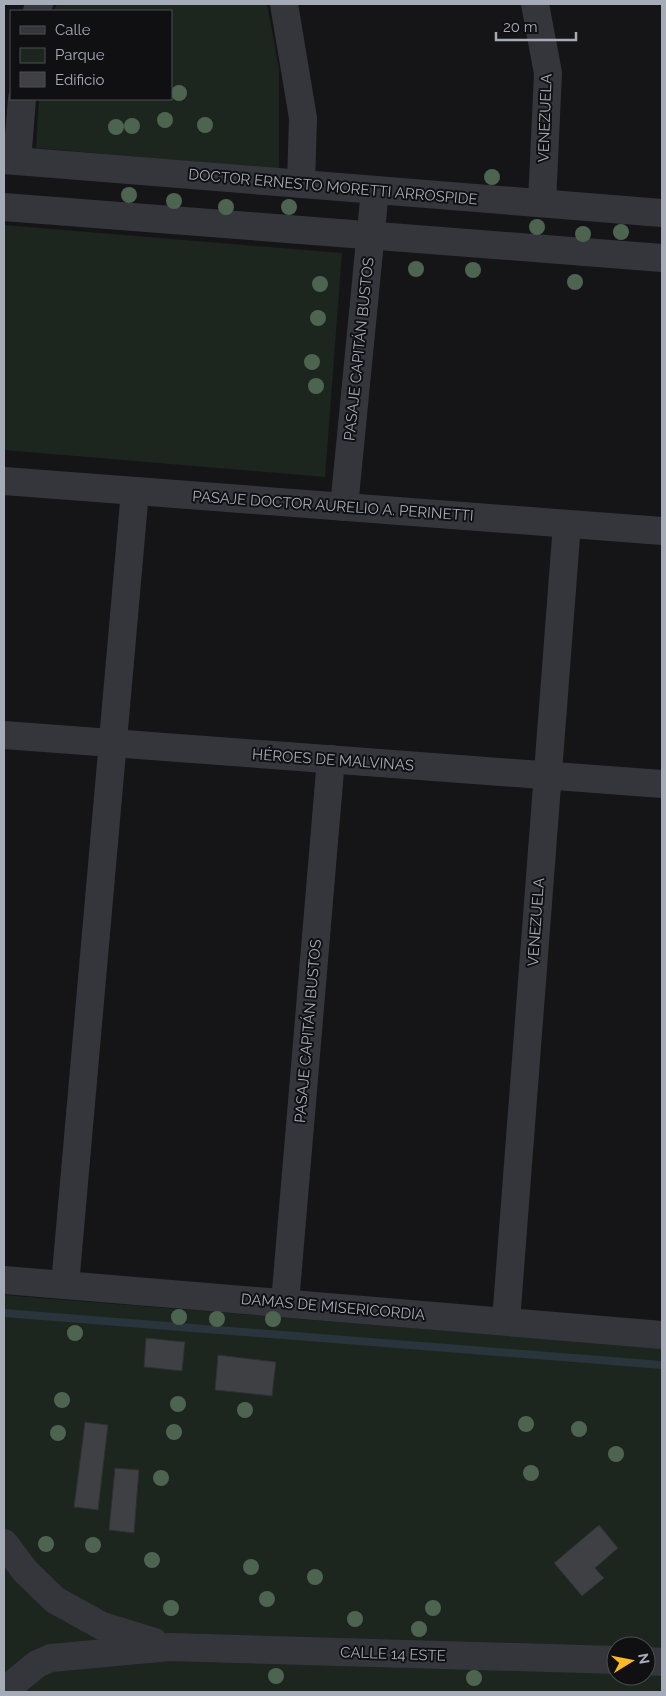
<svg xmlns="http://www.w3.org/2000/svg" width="666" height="1696" font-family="Raleway,sans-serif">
	<rect width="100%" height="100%" fill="#151517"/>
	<g fill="#1c251e" fill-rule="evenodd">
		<polygon points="57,4 267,4 279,68 279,169 36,148 39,99 171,99 171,11 54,11"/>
		<polygon points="4,225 342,253 325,477 4,450"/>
		<path d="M4,1295L662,1348V1692H4ZM616,1646H646V1676H616Z"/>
	</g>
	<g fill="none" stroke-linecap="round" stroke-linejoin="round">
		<polyline stroke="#2a343c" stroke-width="8" points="4,1313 662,1365"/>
	</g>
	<g fill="#3f4044" stroke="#2f2f33">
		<polygon points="146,1338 185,1342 182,1371 144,1367"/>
		<polygon points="218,1355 276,1362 272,1396 215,1390"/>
		<polygon points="85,1422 108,1425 98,1510 74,1507"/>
		<polygon points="115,1468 139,1470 134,1533 109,1530"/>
		<polygon points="599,1525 618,1548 595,1568 604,1578 582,1596 554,1563"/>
	</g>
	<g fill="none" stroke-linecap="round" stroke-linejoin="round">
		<g stroke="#35363c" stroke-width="28">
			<polyline points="284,4 303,118 301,184"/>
			<polyline points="535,4 548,73 542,203"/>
			<polyline points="37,11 39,4"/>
			<polyline points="4,160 662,213"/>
			<polyline points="17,161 22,99"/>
			<polyline points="4,207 662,258"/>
			<polyline points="4,481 662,531"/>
			<polyline points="344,507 375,190"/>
			<polyline points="4,735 662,784"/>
			<polyline points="4,1280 662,1335"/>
			<polyline points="65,1285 135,491"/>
			<polyline points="285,1303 331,759"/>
			<polyline points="506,1321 567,524"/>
			<polyline points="4,1543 25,1571 55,1600 102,1626 154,1642"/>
			<polyline points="646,1661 662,1662"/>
			<polyline points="4,1691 37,1664 51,1658 170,1647 616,1660"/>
		</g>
	</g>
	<g fill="#4d6450">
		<circle cx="179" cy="93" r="8"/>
		<circle cx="165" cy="120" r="8"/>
		<circle cx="205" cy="125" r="8"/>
		<circle cx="132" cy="126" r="8"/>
		<circle cx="116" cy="127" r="8"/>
		<circle cx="492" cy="177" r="8"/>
		<circle cx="129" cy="195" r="8"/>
		<circle cx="174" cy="201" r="8"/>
		<circle cx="226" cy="207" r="8"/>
		<circle cx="289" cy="207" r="8"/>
		<circle cx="537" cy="227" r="8"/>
		<circle cx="621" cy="232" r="8"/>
		<circle cx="583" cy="234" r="8"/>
		<circle cx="416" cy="269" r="8"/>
		<circle cx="473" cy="270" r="8"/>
		<circle cx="575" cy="282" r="8"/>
		<circle cx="320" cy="284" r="8"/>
		<circle cx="318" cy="318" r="8"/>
		<circle cx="312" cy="362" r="8"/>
		<circle cx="316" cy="386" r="8"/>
		<circle cx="179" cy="1317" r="8"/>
		<circle cx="217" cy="1319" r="8"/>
		<circle cx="273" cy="1319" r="8"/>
		<circle cx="75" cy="1333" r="8"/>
		<circle cx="62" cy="1400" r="8"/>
		<circle cx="178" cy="1404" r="8"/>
		<circle cx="245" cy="1410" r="8"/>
		<circle cx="526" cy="1424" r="8"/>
		<circle cx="579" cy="1429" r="8"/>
		<circle cx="174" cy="1432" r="8"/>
		<circle cx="58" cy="1433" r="8"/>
		<circle cx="616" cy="1454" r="8"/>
		<circle cx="531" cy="1473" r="8"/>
		<circle cx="161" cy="1478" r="8"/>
		<circle cx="46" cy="1544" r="8"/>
		<circle cx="93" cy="1545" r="8"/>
		<circle cx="152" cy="1560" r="8"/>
		<circle cx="251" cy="1567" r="8"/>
		<circle cx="315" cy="1577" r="8"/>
		<circle cx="267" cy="1599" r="8"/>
		<circle cx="171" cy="1608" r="8"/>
		<circle cx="433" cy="1608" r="8"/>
		<circle cx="355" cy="1619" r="8"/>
		<circle cx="419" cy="1629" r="8"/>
		<circle cx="276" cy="1676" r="8"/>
		<circle cx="474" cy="1678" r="8"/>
	</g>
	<g text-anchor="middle" stroke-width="4" stroke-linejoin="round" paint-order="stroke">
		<g font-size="15" fill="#a6abb8" stroke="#101012">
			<text transform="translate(545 118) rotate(-88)" y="5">VENEZUELA</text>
			<text transform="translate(333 187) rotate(5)" y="5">DOCTOR ERNESTO MORETTI ARROSPIDE</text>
			<text transform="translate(359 349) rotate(-84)" y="5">PASAJE CAPITÁN BUSTOS</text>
			<text transform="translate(333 506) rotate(4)" y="5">PASAJE DOCTOR AURELIO A. PERINETTI</text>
			<text transform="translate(333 760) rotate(4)" y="5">HÉROES DE MALVINAS</text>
			<text transform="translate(536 922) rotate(-86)" y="5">VENEZUELA</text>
			<text transform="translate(308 1031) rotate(-85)" y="5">PASAJE CAPITÁN BUSTOS</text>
			<text transform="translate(333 1307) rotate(5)" y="5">DAMAS DE MISERICORDIA</text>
			<text transform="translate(393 1654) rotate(2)" y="5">CALLE 14 ESTE</text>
		</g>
	</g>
	<rect width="666" height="1696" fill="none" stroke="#a6abb8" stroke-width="10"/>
	<rect x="10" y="10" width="162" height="90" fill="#101012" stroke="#4c4e54"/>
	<rect x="20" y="26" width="25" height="8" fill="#35363c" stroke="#4c4e54"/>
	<text x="55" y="35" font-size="15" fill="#a6abb8">Calle</text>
	<rect x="20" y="48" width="25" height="15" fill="#1c251e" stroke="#4c4e54"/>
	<text x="55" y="60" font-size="15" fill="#a6abb8">Parque</text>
	<rect x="20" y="72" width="25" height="15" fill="#3f4044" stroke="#4c4e54"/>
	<text x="55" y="85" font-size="15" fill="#a6abb8">Edificio</text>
	<g transform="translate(631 1661) rotate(80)"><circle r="24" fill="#101012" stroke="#4c4e54"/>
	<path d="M0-4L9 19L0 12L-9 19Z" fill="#ffb825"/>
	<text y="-8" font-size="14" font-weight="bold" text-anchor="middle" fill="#a6abb8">N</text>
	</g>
	<path d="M496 32v8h80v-8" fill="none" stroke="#a6abb8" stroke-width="2.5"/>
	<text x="503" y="32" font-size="15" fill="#a6abb8" stroke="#101012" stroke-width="4" paint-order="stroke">20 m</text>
</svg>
